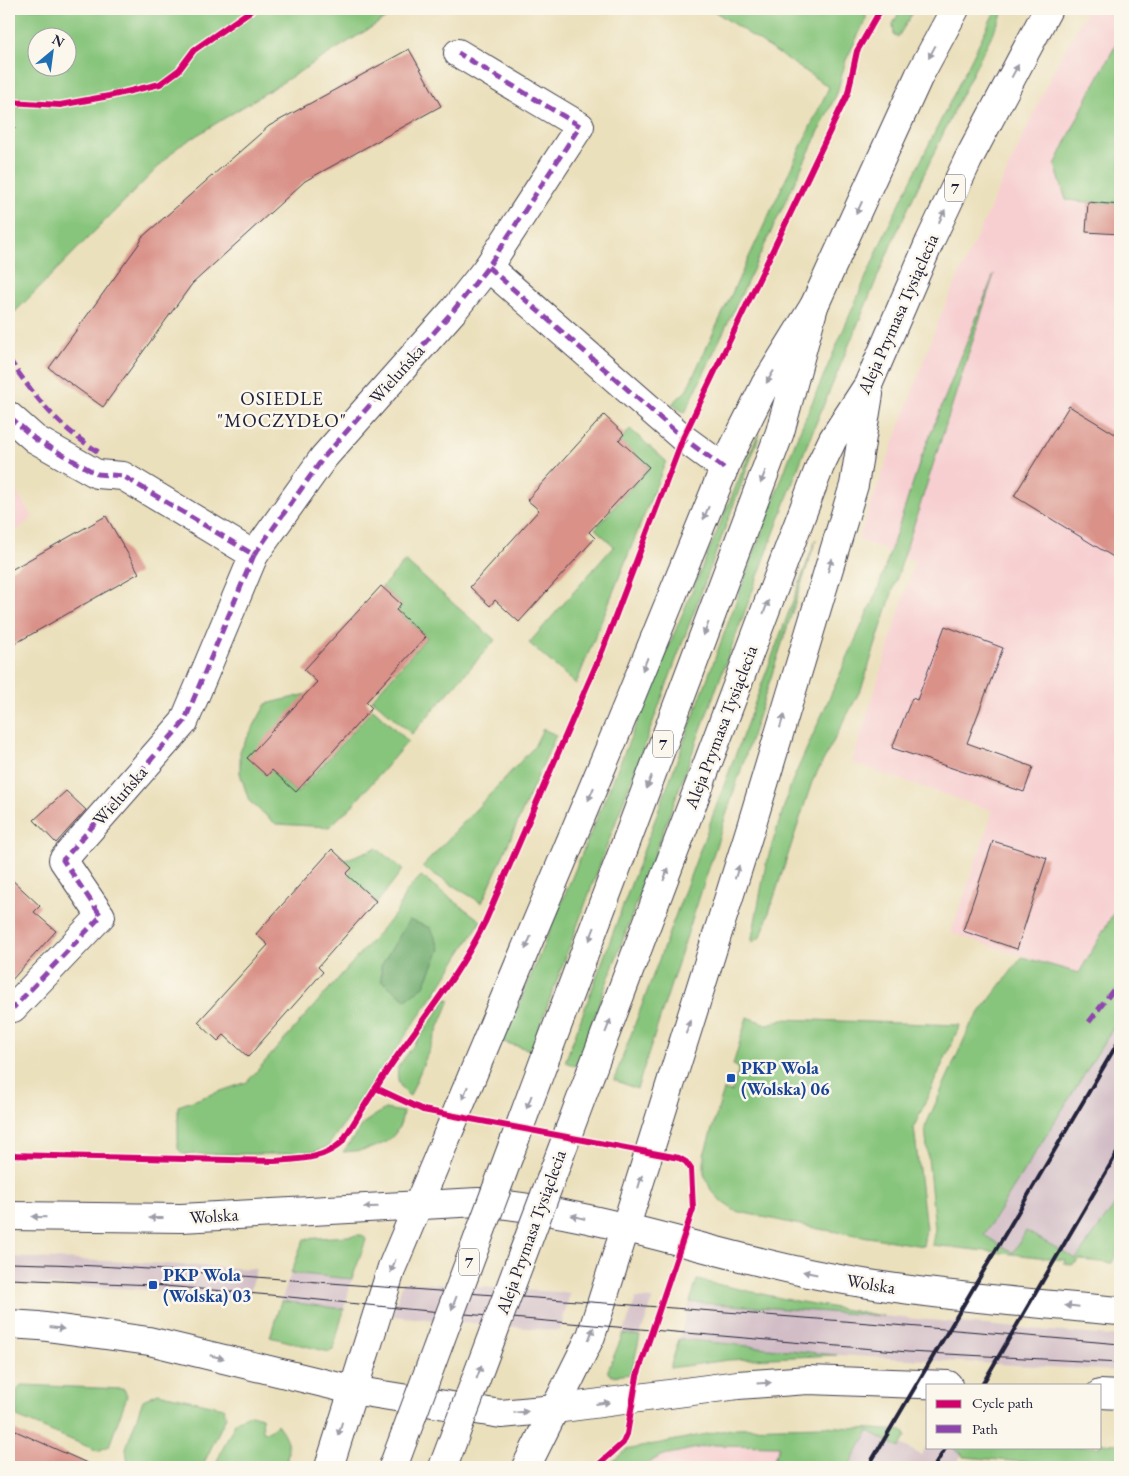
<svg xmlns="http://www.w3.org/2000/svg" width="1129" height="1476" font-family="'EB Garamond',serif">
	<rect width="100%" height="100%" fill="#fbf7ec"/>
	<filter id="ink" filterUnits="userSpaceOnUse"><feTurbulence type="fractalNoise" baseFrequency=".02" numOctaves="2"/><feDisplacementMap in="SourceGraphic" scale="10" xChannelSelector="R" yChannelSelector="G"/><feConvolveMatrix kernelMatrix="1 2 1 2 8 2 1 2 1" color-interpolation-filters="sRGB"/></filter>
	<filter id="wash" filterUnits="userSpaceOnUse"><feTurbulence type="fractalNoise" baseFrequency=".0096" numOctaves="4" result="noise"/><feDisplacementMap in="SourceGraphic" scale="20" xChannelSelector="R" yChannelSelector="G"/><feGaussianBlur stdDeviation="1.12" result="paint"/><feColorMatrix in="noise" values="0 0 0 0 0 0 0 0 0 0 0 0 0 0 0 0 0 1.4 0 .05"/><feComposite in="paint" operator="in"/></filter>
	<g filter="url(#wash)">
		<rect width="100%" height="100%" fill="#ebe0bc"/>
		<g fill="#f7cfd1">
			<polygon points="1088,9 1120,9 1120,902 1079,974 951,933 993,811 852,763 915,561 858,540 939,319 1054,69"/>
			<polygon points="9,482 33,517 9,537"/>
			<polygon points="824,1426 869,1431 848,1467 606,1467 626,1450 736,1428"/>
		</g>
		<g fill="#d2bdc6">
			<polygon points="1120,1017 1120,1198 1076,1259 1026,1231 1013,1253 983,1236"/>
			<polygon points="9,1257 128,1262 256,1269 249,1298 134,1289 9,1284"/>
			<polygon points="291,1273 352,1279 344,1309 281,1301"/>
			<polygon points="403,1282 570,1293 560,1331 392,1316"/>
			<polygon points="636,1298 653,1299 640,1336 623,1334"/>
			<polygon points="690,1302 883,1316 1120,1337 1120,1371 837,1355 679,1339"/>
			<polygon points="869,1431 899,1447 901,1444 921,1455 928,1444 928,1447 951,1447 962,1454 955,1467 848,1467"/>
		</g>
		<g fill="#87c57c" stroke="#54745c" fill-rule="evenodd">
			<path d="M9,9H401L178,147L9,318ZM38,38H68V68H38Z"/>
			<polygon points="711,9 866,9 866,19 846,60 837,93 685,413 672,404 686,391 829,87"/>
			<polygon points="901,9 915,9 898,37 894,36 893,24"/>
			<polygon points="996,9 1005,9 959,100 894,238 806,447 576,1066 565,1062 796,440 885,233"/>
			<polygon points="1118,41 1120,42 1120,205 1066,200 1055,165 1091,90"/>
			<polygon points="994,274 862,687 812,782 761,937 751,943 766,864 791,784 878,589 921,458"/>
			<polygon points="630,429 666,461 576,684 529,643 614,546 595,529 649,467 620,441"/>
			<polygon points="760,434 531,1050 503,1042 757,436"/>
			<polygon points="816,539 637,1089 614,1080"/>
			<polygon points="405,561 495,640 412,734 372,699 427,637 397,611 402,605 382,587"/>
			<polygon points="307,694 249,759 266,775 271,770 297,793 373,709 408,741 352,806 329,827 276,824 249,801 240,773 240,751 266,704"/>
			<polygon points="543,729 556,735 482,903 422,867 534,747"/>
			<polygon points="376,848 403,869 376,904 346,877 351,872 339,862"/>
			<polygon points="421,876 481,921 436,992 328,1146 317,1151 275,1154 183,1154 178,1149 178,1106 247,1082 396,913 406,892"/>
			<polygon points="1120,902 1120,1017 984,1235 1013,1253 1026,1231 1076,1259 1120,1198 1120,1247 1112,1263 1080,1260 1072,1265 1064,1263 1065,1260 932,1245 935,1229 925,1127 971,1024 1022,957 1079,973"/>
			<path d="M447,999L450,1000L410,1096C399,1089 396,1079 398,1067Z"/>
			<polygon points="747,1017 769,1025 782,1019 960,1025 914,1127 926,1229 923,1246 819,1229 735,1211 722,1202 711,1190 704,1174 704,1155 724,1090 732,1092 739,1068 733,1065"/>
			<path d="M385,1109L403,1112C399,1146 371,1150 343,1152L365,1122Z"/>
			<polygon points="361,1235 364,1236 366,1240 352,1279 291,1273 304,1239"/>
			<polygon points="697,1280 790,1300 883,1316 690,1302"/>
			<polygon points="281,1301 344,1309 333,1350 329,1352 270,1337"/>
			<polygon points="623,1334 640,1336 631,1374 612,1376 608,1373 608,1370"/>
			<polygon points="679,1339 837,1355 728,1360 670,1368"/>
			<polygon points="21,1385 124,1389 127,1396 109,1446 98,1451 17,1417 17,1391"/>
			<polygon points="158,1393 224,1408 226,1417 202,1467 128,1466 126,1448 143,1400"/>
			<path d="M251,1414L262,1417L263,1431L268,1432L277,1424C290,1441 289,1447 286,1467H214L236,1421Z"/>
			<polygon points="824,1426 904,1431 906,1436 899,1448 869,1431 848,1467 770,1467 780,1446 712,1445 664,1455 638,1467 606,1467 626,1450 736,1428"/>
			<polygon points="1100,1443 1120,1444 1120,1467 1084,1467 963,1457 962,1454 951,1447 1100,1447"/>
		</g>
		<polygon fill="#6daa6c" stroke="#486654" points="409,920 431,928 440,949 424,986 406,999 381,981 381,966"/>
		<g id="blocks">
			<g fill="#d99188">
				<polygon points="409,49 441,106 305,181 192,284 103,407 49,368 141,241 141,238 269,126"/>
				<polygon points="1088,202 1120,205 1120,234 1086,232"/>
				<polygon points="1069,406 1120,437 1120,561 1014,496"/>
				<polygon points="604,415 624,434 619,440 649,467 589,532 595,538 519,622 495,600 490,606 470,587 539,510 527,500"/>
				<polygon points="106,516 139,573 9,647 9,571"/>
				<polygon points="381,586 401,604 396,610 426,637 366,702 372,708 296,792 272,770 267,776 247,758 317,682 304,670"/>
				<polygon points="945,626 1003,648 967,743 1033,767 1024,792 892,748 912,698 917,700"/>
				<polygon points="66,791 86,810 56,843 34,820"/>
				<polygon points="993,841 1047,858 1017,949 963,931"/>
				<polygon points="332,849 352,868 346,874 376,901 318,967 323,972 248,1057 224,1035 218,1041 198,1022 268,945 256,934"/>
				<polygon points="9,877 40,906 34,912 56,931 9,983"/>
				<polygon points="9,1428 49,1446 96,1467 9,1467"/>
			</g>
		</g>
	</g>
	<g filter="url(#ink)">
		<use href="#blocks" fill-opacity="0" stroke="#403e4e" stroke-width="1"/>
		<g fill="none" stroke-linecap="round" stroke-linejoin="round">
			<g stroke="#403e4e" stroke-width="30">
				<g id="minor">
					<polyline points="488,267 683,438 724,468"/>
					<polyline points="9,416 35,439 97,474 123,476 254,555 184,722 63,860 101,916 13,1008"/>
					<polyline points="254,555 324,457 453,311 488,267 580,126 458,53"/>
				</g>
			</g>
			<g stroke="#403e4e" stroke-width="30">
				<g id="major">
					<polyline points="546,1056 780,432 814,306 919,76 955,9"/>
					<polyline points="591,1072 820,466 833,439 868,385 930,241 968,160 1048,9"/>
					<path d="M9,1216L181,1218L478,1202C592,1211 701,1251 813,1274C911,1294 1020,1302 1120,1311"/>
					<polyline points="9,1324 39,1326 149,1341 352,1390 501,1414 555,1409 738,1385 808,1380 948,1385"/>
					<polyline points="1100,1394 1120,1395"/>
					<polyline points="329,1467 392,1267 616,733 728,459 765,385 814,306"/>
					<polyline points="526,1467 591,1336 625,1229 750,830 854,485 869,394"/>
				</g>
			</g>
			<use href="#minor" stroke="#fff" stroke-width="28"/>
			<use href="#major" stroke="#fff" stroke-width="28"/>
			<g stroke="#22223b" stroke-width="1">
				<path d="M9,1263C143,1265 277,1280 411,1289C648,1306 884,1323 1120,1344"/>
				<polyline points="9,1279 153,1285 270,1295 407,1309 908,1352 1120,1363"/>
			</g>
			<g stroke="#22223b" stroke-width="4">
				<polyline points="982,1385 1120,1148"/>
				<polyline points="868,1467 1120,1039"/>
				<polyline points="934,1467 946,1447"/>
			</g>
			<g stroke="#403e4e" stroke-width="30" stroke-linecap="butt">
				<g id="major-bridge">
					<polyline points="393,1467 546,1056"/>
					<polyline points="443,1467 591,1072"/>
				</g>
			</g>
			<use href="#major-bridge" stroke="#fff" stroke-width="28"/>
			<g stroke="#8e44ad" stroke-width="5" stroke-dasharray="10 5" stroke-linecap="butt">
				<polyline points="9,131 14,126"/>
				<polyline points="488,267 683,438 724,468"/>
				<path d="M9,359C36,399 60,429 102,454"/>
				<polyline points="9,416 35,439 97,474 123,476 254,555 184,722 63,860 101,916 13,1008"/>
				<polyline points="254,555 324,457 453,311 488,267 580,126 458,53"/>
				<polyline points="1089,1022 1120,981"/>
			</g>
			<g stroke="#fbf7ec" stroke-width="9">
				<g id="cycleway">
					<polyline points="9,102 60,105 109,96 160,84 179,70 194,50 253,9"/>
					<polyline points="376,1088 423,1110 679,1158 686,1162 691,1169 693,1209 637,1376 627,1434 623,1443 596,1467"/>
					<path d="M9,1155L274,1161C298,1159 323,1160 342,1142C359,1115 375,1088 393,1062C426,1015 460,973 485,922L603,649L683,438L848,93L857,51L881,9"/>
				</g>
			</g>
			<use href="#cycleway" stroke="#d6006c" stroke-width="6"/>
		</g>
		<defs><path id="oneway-solid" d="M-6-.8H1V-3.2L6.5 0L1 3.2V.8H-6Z" transform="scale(1.25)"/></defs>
		<g fill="#9c9ca7">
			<use href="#oneway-solid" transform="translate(932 52) rotate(118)"/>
			<use href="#oneway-solid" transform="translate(1015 71) rotate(-62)"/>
			<use href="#oneway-solid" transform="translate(859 208) rotate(115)"/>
			<use href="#oneway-solid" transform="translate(942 216) rotate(-65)"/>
			<use href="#oneway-solid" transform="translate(770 377) rotate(121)"/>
			<use href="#oneway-solid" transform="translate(763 477) rotate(111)"/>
			<use href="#oneway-solid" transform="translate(706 513) rotate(112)"/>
			<use href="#oneway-solid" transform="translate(830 565) rotate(-73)"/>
			<use href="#oneway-solid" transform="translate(766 607) rotate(-69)"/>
			<use href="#oneway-solid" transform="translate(706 629) rotate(111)"/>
			<use href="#oneway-solid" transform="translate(645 664) rotate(112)"/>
			<use href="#oneway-solid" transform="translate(782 721) rotate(-74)"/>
			<use href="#oneway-solid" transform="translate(649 782) rotate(111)"/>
			<use href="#oneway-solid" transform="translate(591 794) rotate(113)"/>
			<use href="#oneway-solid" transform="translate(737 872) rotate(-73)"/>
			<use href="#oneway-solid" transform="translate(666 874) rotate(-69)"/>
			<use href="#oneway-solid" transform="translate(592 934) rotate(111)"/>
			<use href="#oneway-solid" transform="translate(528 943) rotate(113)"/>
			<use href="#oneway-solid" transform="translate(608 1026) rotate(-69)"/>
			<use href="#oneway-solid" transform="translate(688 1027) rotate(-73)"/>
			<use href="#oneway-solid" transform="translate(465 1093) rotate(112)"/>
			<use href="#oneway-solid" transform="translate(529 1102) rotate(111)"/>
			<use href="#oneway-solid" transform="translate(640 1182) rotate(-73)"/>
			<use href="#oneway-solid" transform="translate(371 1207) rotate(178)"/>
			<use href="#oneway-solid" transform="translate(39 1217) rotate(-178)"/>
			<use href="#oneway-solid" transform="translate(578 1217) rotate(-165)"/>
			<use href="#oneway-solid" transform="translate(156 1218) rotate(180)"/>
			<use href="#oneway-solid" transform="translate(393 1266) rotate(111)"/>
			<use href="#oneway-solid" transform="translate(810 1273) rotate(-168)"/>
			<use href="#oneway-solid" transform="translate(454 1303) rotate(111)"/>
			<use href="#oneway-solid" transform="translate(1072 1306) rotate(-174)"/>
			<use href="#oneway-solid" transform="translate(57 1328) rotate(8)"/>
			<use href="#oneway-solid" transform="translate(591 1334) rotate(-69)"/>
			<use href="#oneway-solid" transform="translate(217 1357) rotate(13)"/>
			<use href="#oneway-solid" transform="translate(479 1372) rotate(-70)"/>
			<use href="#oneway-solid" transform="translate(764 1383) rotate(-4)"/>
			<use href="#oneway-solid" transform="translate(603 1403) rotate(-7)"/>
			<use href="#oneway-solid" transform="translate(521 1412) rotate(-5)"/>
			<use href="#oneway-solid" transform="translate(340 1429) rotate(107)"/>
		</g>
	</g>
	<g fill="#1a4fb4" stroke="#fbf7ec" stroke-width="2">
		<rect x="726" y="1073" width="10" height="10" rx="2.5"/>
		<rect x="148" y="1280" width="10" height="10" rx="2.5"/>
	</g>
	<g text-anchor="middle" stroke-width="5" stroke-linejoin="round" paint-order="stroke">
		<g fill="#fbf7ec" stroke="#636270" stroke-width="1">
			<rect x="945" y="174.5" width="20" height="27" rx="4"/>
			<rect x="653" y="730.5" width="20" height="27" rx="4"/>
			<rect x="459" y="1248.5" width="20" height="27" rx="4"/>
		</g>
		<g font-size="16" font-weight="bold" fill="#22223b">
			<text x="955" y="194">7</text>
			<text x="663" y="750">7</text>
			<text x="469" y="1268">7</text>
		</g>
		<g font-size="18" fill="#22223b" stroke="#fbf7ec">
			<text transform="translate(898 314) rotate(-66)" y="6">Aleja Prymasa Tysiąclecia</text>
			<text transform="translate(397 374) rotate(-48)" y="6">Wieluńska</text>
			<text transform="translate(721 727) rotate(-69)" y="6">Aleja Prymasa Tysiąclecia</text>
			<text transform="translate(120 796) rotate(-49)" y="6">Wieluńska</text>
			<text transform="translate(214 1216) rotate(-4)" y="6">Wolska</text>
			<text transform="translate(531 1232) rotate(-70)" y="6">Aleja Prymasa Tysiąclecia</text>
			<text transform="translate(871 1284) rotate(9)" y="6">Wolska</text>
		</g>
		<g font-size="18" font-weight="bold" fill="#164399" stroke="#fbf7ec" text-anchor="start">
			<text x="741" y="1074">PKP Wola<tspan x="741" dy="21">(Wolska) 06</tspan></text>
			<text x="163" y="1281">PKP Wola<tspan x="163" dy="21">(Wolska) 03</tspan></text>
		</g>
		<g font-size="19" letter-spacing="1" fill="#22223b" stroke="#fbf7ec">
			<text x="282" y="405">OSIEDLE<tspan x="282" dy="22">"MOCZYDŁO"</tspan></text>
		</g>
	</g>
	<rect width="1129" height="1476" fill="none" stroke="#fbf7ec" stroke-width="30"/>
	<rect x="926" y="1384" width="175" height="65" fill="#fbf7ec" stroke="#a4a2a5"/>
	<rect x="936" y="1400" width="25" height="8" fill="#d6006c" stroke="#a4a2a5"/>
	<text x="972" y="1408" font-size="15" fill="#22223b">Cycle path</text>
	<rect x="936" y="1425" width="25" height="8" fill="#8e44ad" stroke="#a4a2a5"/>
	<text x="972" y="1434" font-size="15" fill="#22223b">Path</text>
	<g transform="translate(52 52) rotate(29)"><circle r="24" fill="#fbf7ec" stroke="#a4a2a5"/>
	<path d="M0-4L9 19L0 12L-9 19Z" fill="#1f6fb2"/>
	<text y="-8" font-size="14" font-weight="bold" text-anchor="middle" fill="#22223b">N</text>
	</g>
</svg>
